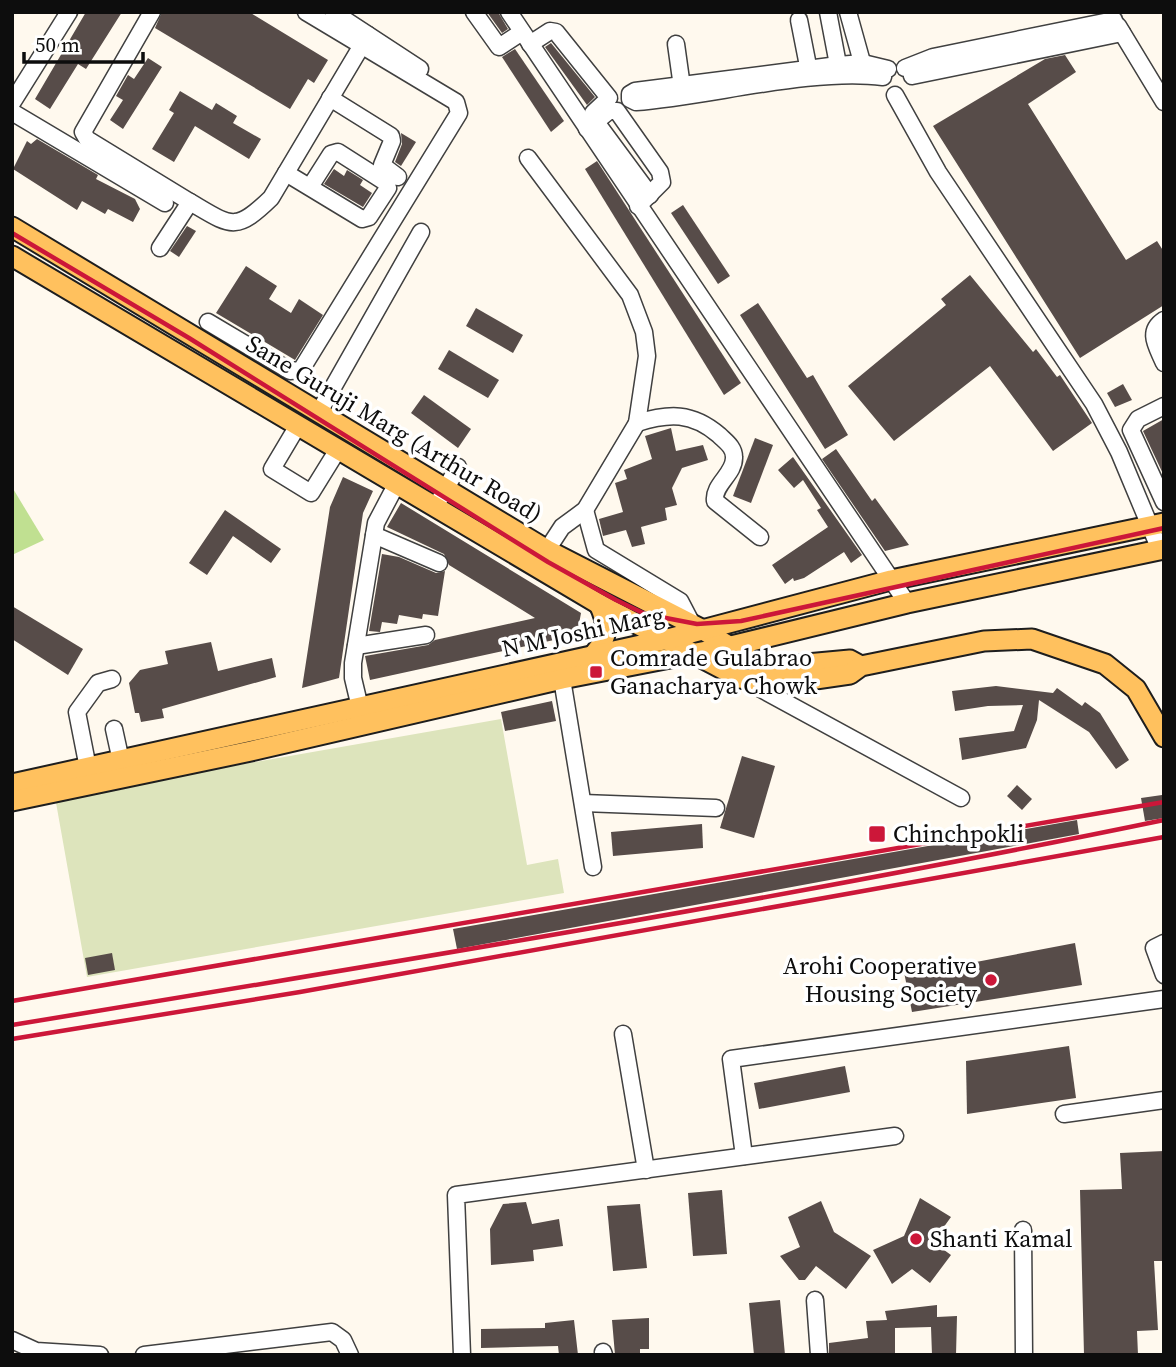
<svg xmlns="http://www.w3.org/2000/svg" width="1176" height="1367" font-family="'Source Serif 4',serif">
	<rect width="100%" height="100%" fill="#fff9ee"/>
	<polygon fill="#c0e091" points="12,487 44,540 12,555"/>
	<polygon fill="#dde4bc" points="501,719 527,865 558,859 564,893 87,977 55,797"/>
	<g fill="#574c49">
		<polygon points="86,12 122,12 86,69 78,64 50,109 35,99"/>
		<polygon points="162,12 249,12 328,60 314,83 308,79 290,109 155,28"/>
		<polygon points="487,12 498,12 508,29 502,33"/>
		<polygon points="551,43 595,97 587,105 545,47"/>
		<polygon points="515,49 564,121 551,132 502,57"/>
		<polygon points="1065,55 1076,72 1028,104 1126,260 1157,241 1164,252 1164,305 1080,358 933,126 1045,59"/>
		<polygon points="148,58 162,67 123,129 110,120 123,100 116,96 128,75 134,79"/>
		<polygon points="180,91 212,110 216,103 237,116 233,123 261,139 249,159 195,126 174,162 152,149 174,113 169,110"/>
		<polygon points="401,133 416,142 401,166 395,162 402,144"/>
		<polygon points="37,139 98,175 96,179 135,199 140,209 133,222 108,209 105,214 82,201 77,210 13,169 27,141 31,144"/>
		<polygon points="597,161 741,383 724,395 585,169"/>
		<polygon points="334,169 344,176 347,170 363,180 360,185 372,193 363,207 324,184"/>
		<polygon points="683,205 730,276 718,284 671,213"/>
		<polygon points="187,226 196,231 179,257 170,251"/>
		<polygon points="246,266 277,286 269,299 291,313 299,299 323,315 295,360 216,313"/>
		<polygon points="970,275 1033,352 1036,349 1057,377 1060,375 1092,423 1053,451 990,366 894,441 848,386 946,305 941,299"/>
		<polygon points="758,303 807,378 813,375 848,435 825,449 740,315"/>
		<polygon points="476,308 523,335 513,353 466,326"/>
		<polygon points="449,350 499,380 488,398 438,369"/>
		<polygon points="1123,384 1132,400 1115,407 1107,393"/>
		<polygon points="424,395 471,429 458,448 411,413"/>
		<polygon points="1164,419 1164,476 1143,431"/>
		<polygon points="671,428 676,451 703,445 708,460 682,468 672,488 677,505 665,508 667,520 641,527 645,544 632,547 626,530 603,536 599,519 623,512 615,483 627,479 624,470 652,459 645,436"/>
		<polygon points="755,438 773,445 751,503 733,496"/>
		<polygon points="836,449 872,501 875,498 909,545 885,551 822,459"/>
		<polygon points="793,457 862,555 851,563 844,552 804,578 794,581 793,578 785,584 772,565 828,527 817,510 821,508 803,480 794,488 778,470"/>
		<polygon points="343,477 373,491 363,513 339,678 302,688 330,507"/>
		<polygon points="401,503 581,613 577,635 370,680 365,656 428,645 435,640 535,618 449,565 444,554 387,527"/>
		<polygon points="225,510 281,549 271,563 233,536 207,575 189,563"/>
		<polygon points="382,554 399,557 436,573 445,571 438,616 423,614 422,619 399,615 397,624 382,622 380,632 369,631"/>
		<polygon points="12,606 83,649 68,675 12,639"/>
		<polygon points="211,642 218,671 272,658 276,677 162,709 164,718 141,722 139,713 135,713 129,683 140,670 168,664 165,651"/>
		<polygon points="996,686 1053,693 1057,688 1082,706 1085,702 1100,713 1129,760 1116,769 1089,732 1039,700 1037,720 1026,748 962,760 959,738 1014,731 1023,705 988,706 955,711 952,691"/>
		<polygon points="552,701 556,721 505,731 501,712"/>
		<polygon points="742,756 775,766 754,838 720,828"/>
		<polygon points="1017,785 1032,799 1022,810 1007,796"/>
		<polygon points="1162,795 1164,818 1145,821 1141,798"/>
		<polygon points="1077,820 1079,834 457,949 453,929"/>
		<polygon points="702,824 703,848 613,856 611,832"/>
		<polygon points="1075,943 1082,985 912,1012 904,972 954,962 955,966"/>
		<polygon points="112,953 115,970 88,975 85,958"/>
		<polygon points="1069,1046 1076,1098 967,1114 966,1061"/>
		<polygon points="845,1066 850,1092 759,1109 754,1083"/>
		<polygon points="1164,1151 1164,1261 1154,1261 1158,1330 1137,1331 1138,1355 1084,1355 1080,1190 1122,1189 1120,1153"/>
		<polygon points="722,1190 727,1254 693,1256 688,1193"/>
		<polygon points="920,1198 951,1217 933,1242 951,1255 930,1283 912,1269 892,1284 873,1250 904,1236"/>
		<polygon points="821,1201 834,1232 871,1256 846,1289 816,1266 805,1280 799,1280 780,1256 800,1247 788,1217"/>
		<polygon points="526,1202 532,1224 559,1219 563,1246 533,1250 534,1261 491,1265 490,1229 503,1204"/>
		<polygon points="640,1204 647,1268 613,1271 607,1206"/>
		<polygon points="780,1300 785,1355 754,1355 749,1303"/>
		<polygon points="937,1305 937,1317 957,1316 956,1355 932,1355 931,1327 895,1328 895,1355 829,1355 829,1343 868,1338 866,1321 887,1320 885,1311"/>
		<polygon points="649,1318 649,1349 640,1349 640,1355 615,1355 612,1320"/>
		<polygon points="574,1320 578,1355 559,1355 558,1346 481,1348 481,1329 545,1328 545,1323"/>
	</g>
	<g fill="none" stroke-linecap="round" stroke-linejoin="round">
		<g stroke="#404040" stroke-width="19">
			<g id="minor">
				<polyline points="152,12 83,132 87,139 190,202 160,248"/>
				<polyline points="333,12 420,69"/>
				<polyline points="474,12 499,47 522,32"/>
				<polyline points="509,12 907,603"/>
				<polyline points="828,12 840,75"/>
				<polyline points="848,12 865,73"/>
				<polyline points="799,20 810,76"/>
				<polyline points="1118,26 1164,102"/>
				<polyline points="530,44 550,31 556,32 609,98 593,113"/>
				<polyline points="676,44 683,94"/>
				<polyline points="905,68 933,57 1114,20"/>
				<polyline points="912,76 1122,33"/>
				<path d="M883,77C811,68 712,96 636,102L630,99V94L635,91L838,65L863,63L888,69"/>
				<polyline points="895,95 938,172 1094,404 1119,452 1160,550"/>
				<polyline points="330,98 391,136 392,141 382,165 398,177"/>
				<polyline points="12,103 69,12"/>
				<polyline points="12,112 165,203"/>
				<polyline points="596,122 650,195"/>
				<polyline points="587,129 609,111 617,111 660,172 662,182 638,206"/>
				<polyline points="528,158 630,295 644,332 647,356 637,423 585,510 562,527 547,550"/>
				<polyline points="286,173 362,219 369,217 388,188 385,182 338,152 331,154 310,187"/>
				<path d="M190,202C231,226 235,233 271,198L368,35"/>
				<path d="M1164,320C1146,332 1157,346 1164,363"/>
				<polyline points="208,322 290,371 301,370 459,113 456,102 306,12"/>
				<polyline points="1164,406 1138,419 1131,430 1164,502"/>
				<polyline points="319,412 421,232"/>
				<path d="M637,423C669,413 692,412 719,435C726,442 734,447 734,457C735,474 713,484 715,501L760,537"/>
				<polyline points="297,427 272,469 311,493 337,451"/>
				<polyline points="441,497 458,467"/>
				<polyline points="585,510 596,550 680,601 692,624"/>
				<polyline points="374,535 439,563"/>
				<polyline points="356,646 426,635"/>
				<polyline points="562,679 593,867"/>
				<polyline points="748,682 961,798"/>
				<polyline points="362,716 353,678 353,663 376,523 396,485"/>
				<polyline points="114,729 121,761"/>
				<polyline points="88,768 77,712 98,683 112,679"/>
				<polyline points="583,803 716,808"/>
				<polyline points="1164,943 1154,948 1164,975"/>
				<polyline points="623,1034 646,1170"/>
				<polyline points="1064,1114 1164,1100"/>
				<polyline points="744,1156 731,1059 1164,999"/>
				<polyline points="1023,1230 1024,1355"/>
				<polyline points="815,1300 819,1355"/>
				<polyline points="12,1340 36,1351 100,1355"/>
				<polyline points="603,1352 604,1355"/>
				<polyline points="144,1355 332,1332 343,1340 350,1355"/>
				<polyline points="462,1355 456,1195 895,1136"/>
			</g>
		</g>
		<g stroke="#1e1e1e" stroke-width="23">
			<g id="major">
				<polyline points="12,227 547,550 703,630 755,662 774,667 850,660 861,666"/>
				<polyline points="12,256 599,604 740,678 781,684 850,674 861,666 984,641 1032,639 1105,664 1136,689 1164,737"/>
				<path d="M597,661L595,653C609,637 608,623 599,604"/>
				<polyline points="12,784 668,639 891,580 1164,523"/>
				<polyline points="12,801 251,751 562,679 727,647 907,603 1164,549"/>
			</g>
		</g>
		<use href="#minor" stroke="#fff" stroke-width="16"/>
		<use href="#major" stroke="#ffc15e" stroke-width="19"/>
		<g stroke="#cc1739" stroke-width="4.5">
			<polyline points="12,233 189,338 548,562 616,600 645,614 697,624 741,621 1164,528"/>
			<polyline points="12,1001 1164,802"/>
			<path d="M12,1025C397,962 782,899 1164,820"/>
			<polyline points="12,1039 300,992 1164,837"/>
		</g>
	</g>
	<g fill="#cc1739" stroke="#fff" stroke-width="2.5">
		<rect x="589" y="665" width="14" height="14" rx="3.5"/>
		<rect x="868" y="825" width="18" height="18" rx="3.5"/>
		<circle cx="991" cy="980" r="7"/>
		<circle cx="916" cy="1239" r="7"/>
	</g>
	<g text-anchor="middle" stroke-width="7" stroke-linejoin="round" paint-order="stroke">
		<g font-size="24" fill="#0d0d0d" stroke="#fff">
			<text transform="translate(394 429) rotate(31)" y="8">Sane Guruji Marg (Arthur Road)</text>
			<text transform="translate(583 632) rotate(-12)" y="8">N M Joshi Marg</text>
		</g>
		<g font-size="24" fill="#0d0d0d" stroke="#fff" text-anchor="start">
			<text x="610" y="666">Comrade Gulabrao<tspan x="610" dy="28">Ganacharya Chowk</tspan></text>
			<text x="893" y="842">Chinchpokli</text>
			<text x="977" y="974" text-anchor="end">Arohi Cooperative<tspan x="977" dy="28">Housing Society</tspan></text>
			<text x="930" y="1247">Shanti Kamal</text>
		</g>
	</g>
	<rect width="1176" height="1367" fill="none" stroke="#0d0d0d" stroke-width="28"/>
	<path d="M24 52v10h119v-10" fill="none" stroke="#0d0d0d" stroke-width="3.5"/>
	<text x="35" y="52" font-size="21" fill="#0d0d0d" stroke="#ffffff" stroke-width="5" paint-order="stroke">50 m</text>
</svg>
